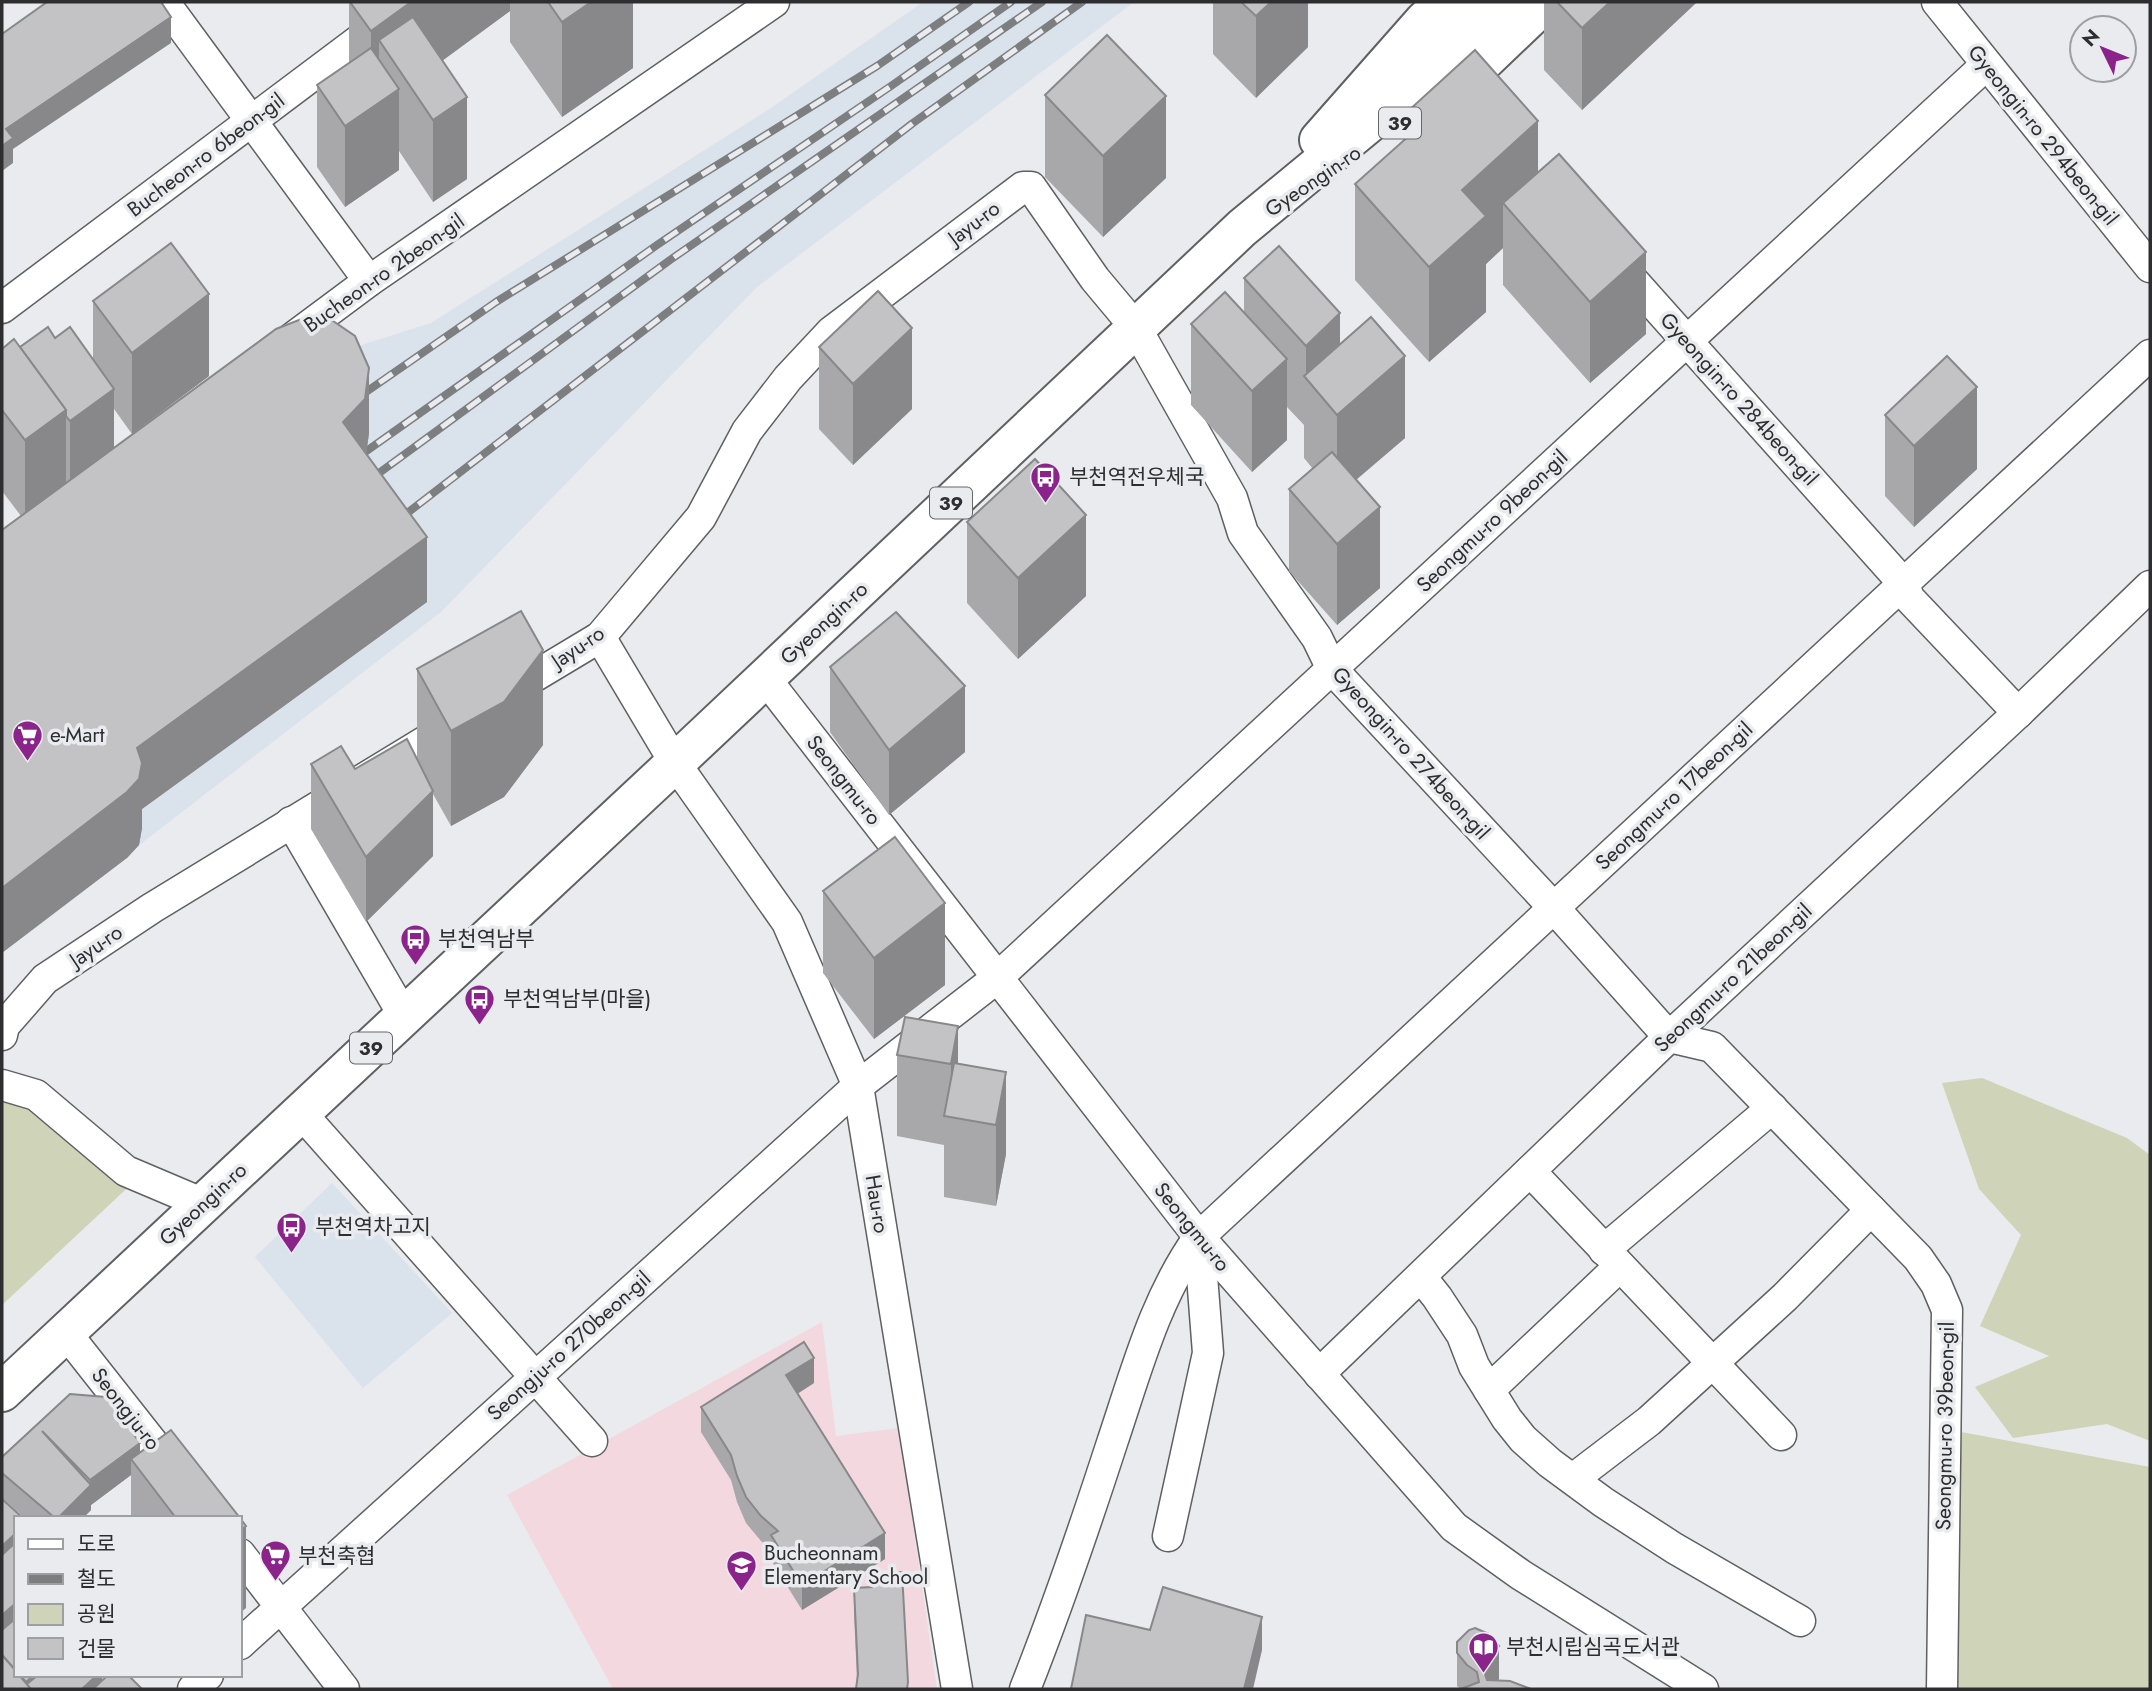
<svg xmlns="http://www.w3.org/2000/svg" width="2152" height="1691" font-family="Jost,'Noto Sans KR',sans-serif">
  <style>
    .built { fill: #dae2eb }
    .education { fill: #f3d9df }
    .green { fill: #cfd3b7 }
    .lines { fill: none; stroke-linecap: round; stroke-linejoin: round }
    .minor-casing { stroke: #5e6063; stroke-width: 33 }
    .major-casing { stroke: #5e6063; stroke-width: 42 }
    .minor { stroke: #fff; stroke-width: 30 }
    .major { stroke: #fff; stroke-width: 38 }
    .rail-casing { stroke: #7d7e80; stroke-width: 8 }
    .rail { stroke: #e9ebee; stroke-width: 5; stroke-dasharray: 16; stroke-linecap: butt }
    .wall { fill: #a8a7a9 }
    .shaded-wall { fill: #88888a }
    .building { fill: #c3c2c5; stroke: #88888a; stroke-width: 2 }
    .labels { text-anchor: middle; stroke-width: 7; stroke-linejoin: round; paint-order: stroke }
    .shield { fill: #e9ebee; stroke: #666769; stroke-width: 2 }
    .shield-label { font-size: 19px; font-weight: bold; fill: #2e2e30 }
    .street-label { font-size: 21px; fill: #2e2e30; stroke: #e9ebee }
    .poi-label { font-size: 21px; fill: #2e2e30; stroke: #e9ebee; text-anchor: start }
  </style>
  <rect width="100%" height="100%" fill="#e9ebee"/>
  <!-- built -->
  <g class="built">
    <polygon points="923,2 1134,2 757,287 441,612 2,951 311,361 431,323 771,108"/>
    <polygon points="332,1183 452,1313 363,1388 255,1257"/>
  </g>
  <!-- education -->
  <polygon class="education" points="822,1322 836,1436 899,1428 937,1689 613,1689 507,1495"/>
  <!-- green -->
  <g class="green">
    <polygon points="1982,1078 2127,1138 2150,1155 2150,1441 2107,1424 2013,1438 1975,1387 2049,1356 1980,1326 2021,1235 1979,1189 1942,1083"/>
    <polygon points="2,1086 139,1177 2,1305"/>
    <polygon points="1961,1432 2150,1467 2150,1689 1954,1689"/>
  </g>
  <g class="lines">
    <defs>
      <g id="minor">
        <polyline points="164,2 369,281"/>
        <polyline points="1937,2 2150,267"/>
        <polyline points="1401,72 1474,2"/>
        <polyline points="1619,265 1904,584 1909,598 2018,713"/>
        <polyline points="2,308 410,2"/>
        <polyline points="287,342 369,281 774,2"/>
        <polyline points="600,637 675,763 787,922 858,1086 957,1689"/>
        <polyline points="765,678 1199,1237 1454,1527 1521,1575 1703,1689"/>
        <polyline points="510,691 600,637 701,517 747,431 788,378 831,332 1023,187 1031,187 1095,279 1136,328 1232,498 1243,533 1317,638 1332,669 1554,908 1669,1037 1712,1047 1918,1258 1936,1284 1947,1310 1942,1689"/>
        <polyline points="291,822 404,1016"/>
        <polyline points="2,1035 4,1026 45,979 152,908 452,725"/>
        <polyline points="2,1085 36,1095 126,1171 204,1204"/>
        <polyline points="301,1113 592,1441"/>
        <polyline points="1530,1171 1781,1435"/>
        <polyline points="1604,1250 1772,1108"/>
        <polyline points="1421,1277 1437,1297 1462,1335 1474,1366 1507,1419 1523,1439 1550,1463 1603,1502 1674,1548 1800,1621"/>
        <polyline points="66,1333 212,1518"/>
        <polyline points="1319,1374 1669,1037 2018,713 2150,586"/>
        <polyline points="1489,1390 1620,1266"/>
        <polyline points="1573,1479 1649,1421 1785,1297 1871,1210"/>
        <polyline points="1168,1536 1208,1353 1199,1237"/>
        <polyline points="240,1554 344,1689"/>
        <polyline points="240,1644 858,1086 997,978 1986,65"/>
        <polyline points="193,1689 208,1675"/>
        <path d="M1025 1689C1057 1608 1085 1526 1112 1443 1136 1372 1155 1298 1199 1237L2150 355"/>
      </g>
      <g id="major">
        <polyline points="1445,94 1459,85 1546,2"/>
        <polyline points="1319,140 1424,21 1444,2"/>
        <polyline points="2,1392 675,763 1242,228 1442,63 1506,2"/>
      </g>
    </defs>
    <!-- minor casing -->
    <use href="#minor" class="minor-casing"/>
    <!-- major casing -->
    <use href="#major" class="major-casing"/>
    <!-- minor -->
    <use href="#minor" class="minor"/>
    <!-- major -->
    <use href="#major" class="major"/>
    <defs>
      <g id="rail">
        <polyline points="353,401 496,302 877,66 969,2"/>
        <polyline points="351,462 657,245 891,86 1011,2"/>
        <polyline points="364,484 670,260 1042,2"/>
        <polyline points="393,524 913,123 1082,2"/>
      </g>
    </defs>
    <!-- rail casing -->
    <use href="#rail" class="rail-casing"/>
    <!-- rail -->
    <use href="#rail" class="rail"/>
  </g>
  <!-- wall -->
  <g class="wall">
    <polygon points="349,2 633,2 633,68 562,117 510,42 510,11 442,61 467,179 433,202 399,151 399,170 345,207 317,167 317,85 349,63"/>
    <polygon points="1213,2 1308,2 1308,47 1256,98 1213,54"/>
    <polygon points="1544,2 1697,2 1582,110 1544,70"/>
    <polygon points="1045,95 1166,178 1103,237 1045,177"/>
    <polygon points="1407,112 1538,172 1646,334 1590,383 1503,285 1503,248 1486,264 1486,312 1429,362 1355,280 1355,184 1407,138"/>
    <polygon points="1244,278 1340,344 1405,438 1356,480 1380,588 1337,625 1289,571 1289,489 1313,469 1304,458 1304,425 1287,407 1287,440 1252,472 1191,405 1191,324 1244,312"/>
    <polygon points="93,301 209,376 132,434 114,409 114,448 369,433 366,454 427,602 142,809 142,828 139,845 127,858 21,516 2,491 2,349 20,347 55,338 93,361"/>
    <polygon points="819,347 912,409 853,465 819,429"/>
    <polygon points="1885,415 1977,469 1914,527 1885,496"/>
    <polygon points="967,522 1086,596 1018,659 967,603"/>
    <polygon points="830,667 965,752 889,815 830,732"/>
    <polygon points="417,669 543,745 504,797 451,826 433,794 433,856 366,922 311,829 311,764 355,769 417,758"/>
    <polygon points="823,891 945,985 874,1039 823,973"/>
    <polygon points="897,1055 1006,1072 1006,1154 996,1206 944,1197 944,1145 897,1136"/>
    <polygon points="814,1383 797,1394 885,1559 802,1610 771,1560 771,1550 761,1541 746,1523 737,1502 731,1480 701,1432 701,1407"/>
    <polygon points="70,1394 140,1452 240,1518 131,1518 131,1475 91,1505 91,1510 83,1518 25,1518 2,1498 2,1457"/>
    <polygon points="871,1573 908,1689 857,1680 854,1613 854,1588 871,1587"/>
    <polygon points="1457,1642 1499,1679 1497,1680 1460,1689 1457,1686"/>
  </g>
  <!-- shaded-wall -->
  <g class="shaded-wall">
    <polygon points="411,2 510,2 510,11 409,85 379,40 379,102 399,89 399,170 345,207 345,126 371,108 371,31"/>
    <polygon points="591,2 633,2 633,68 562,117 562,22"/>
    <polygon points="1271,2 1308,2 1308,47 1256,98 1256,16"/>
    <polygon points="1610,2 1697,2 1582,110 1582,28"/>
    <polygon points="171,17 171,43 13,149 13,163 2,171 2,146 6,129"/>
    <polygon points="1166,96 1166,178 1103,237 1103,156"/>
    <polygon points="467,97 467,179 433,202 433,120"/>
    <polygon points="1538,121 1538,217 1503,203 1503,248 1486,264 1486,312 1429,362 1429,267 1462,190"/>
    <polygon points="1646,252 1646,334 1590,383 1590,302"/>
    <polygon points="209,294 209,376 132,434 132,353"/>
    <polygon points="1340,313 1340,395 1306,379 1306,346"/>
    <polygon points="912,328 912,409 853,465 853,384"/>
    <polygon points="1405,356 1405,438 1337,496 1337,415"/>
    <polygon points="1287,359 1287,440 1252,472 1252,391"/>
    <polygon points="369,368 369,433 365,464 343,422"/>
    <polygon points="1977,387 1977,469 1914,527 1914,446"/>
    <polygon points="114,389 114,454 70,486 70,421"/>
    <polygon points="66,410 66,491 25,522 25,440"/>
    <polygon points="1380,507 1380,588 1337,625 1337,544"/>
    <polygon points="1086,515 1086,596 1018,659 1018,578"/>
    <polygon points="427,537 427,602 142,809 142,828 139,845 127,858 2,953 2,888 137,748"/>
    <polygon points="543,650 543,745 504,797 451,826 451,731"/>
    <polygon points="965,686 965,752 889,815 889,750"/>
    <polygon points="433,791 433,856 366,922 366,857"/>
    <polygon points="945,903 945,985 874,1039 874,958"/>
    <polygon points="958,1026 958,1107 951,1117 951,1064"/>
    <polygon points="1006,1072 1006,1154 996,1206 996,1125"/>
    <polygon points="814,1358 814,1383 786,1401 786,1375"/>
    <polygon points="140,1443 140,1468 131,1459 131,1475 91,1505 91,1510 83,1518 58,1518 90,1486 90,1480"/>
    <polygon points="246,1526 246,1608 240,1613 240,1531"/>
    <polygon points="16,1533 16,1558 2,1571 2,1546"/>
    <polygon points="885,1533 885,1559 802,1610 802,1585"/>
    <polygon points="16,1603 16,1628 2,1640 2,1615"/>
    <polygon points="1262,1617 1262,1650 1253,1689 1244,1689"/>
    <polygon points="1499,1646 1499,1679 1491,1689 1483,1668"/>
    <polygon points="34,1675 53,1675 31,1689 26,1682"/>
    <polygon points="97,1675 102,1675 102,1688 100,1689 82,1689"/>
  </g>
  <!-- building -->
  <g class="building">
    <polygon points="47,2 161,2 171,17 6,129 13,138 2,146 2,34"/>
    <polygon points="350,2 411,2 371,31"/>
    <polygon points="548,2 591,2 562,22"/>
    <polygon points="1241,2 1271,2 1256,16"/>
    <polygon points="1557,2 1610,2 1582,28"/>
    <polygon points="413,17 467,97 433,120 379,40"/>
    <polygon points="1107,35 1166,96 1103,156 1045,95"/>
    <polygon points="371,48 399,89 345,126 317,85"/>
    <polygon points="1475,50 1538,121 1462,190 1486,216 1429,267 1355,184 1420,126 1407,112"/>
    <polygon points="1559,154 1646,252 1590,302 1503,203"/>
    <polygon points="171,243 209,294 132,353 93,301"/>
    <polygon points="1279,246 1340,313 1306,346 1244,278"/>
    <polygon points="878,291 912,328 853,384 819,347"/>
    <polygon points="1225,292 1287,359 1252,391 1191,324"/>
    <polygon points="1371,317 1405,356 1337,415 1304,376"/>
    <polygon points="304,318 333,321 355,336 369,368 365,399 343,422 427,537 137,748 142,763 139,779 127,792 2,888 2,530 276,329"/>
    <polygon points="48,327 55,338 70,327 114,389 70,421 66,416 66,410 20,347"/>
    <polygon points="14,339 66,410 25,440 2,410 2,349"/>
    <polygon points="1947,356 1977,387 1914,446 1885,415"/>
    <polygon points="1332,452 1380,507 1337,544 1289,489"/>
    <polygon points="1035,459 1086,515 1018,578 967,522"/>
    <polygon points="521,611 543,650 504,702 451,731 417,669"/>
    <polygon points="896,612 965,686 889,750 830,667"/>
    <polygon points="407,739 433,791 366,857 311,764 341,746 355,769"/>
    <polygon points="895,837 945,903 874,958 823,891"/>
    <polygon points="905,1017 958,1026 951,1064 897,1055"/>
    <polygon points="954,1063 1006,1072 996,1125 944,1116"/>
    <polygon points="804,1342 814,1358 786,1375 885,1533 802,1585 771,1535 778,1531 761,1516 746,1497 737,1476 731,1455 701,1407"/>
    <polygon points="70,1394 106,1397 140,1443 90,1480 42,1431 91,1485 58,1518 55,1518 2,1473 2,1457"/>
    <polygon points="171,1430 240,1518 176,1518 131,1459"/>
    <polygon points="2,1499 23,1518 16,1518 16,1533 2,1546"/>
    <polygon points="240,1518 246,1526 240,1531"/>
    <polygon points="16,1542 16,1603 2,1615 2,1555"/>
    <polygon points="902,1572 908,1682 907,1689 856,1689 858,1674 854,1588 872,1587 871,1573"/>
    <polygon points="1163,1587 1262,1617 1244,1689 1071,1689 1086,1615 1150,1630"/>
    <polygon points="16,1618 16,1671 2,1655 2,1630"/>
    <polygon points="1475,1628 1489,1634 1499,1646 1483,1668 1487,1680 1510,1681 1531,1689 1461,1689 1479,1682 1477,1672 1467,1665 1457,1653 1457,1642 1469,1630"/>
    <polygon points="2,1655 16,1671 16,1675 19,1675 31,1689 2,1689"/>
    <polygon points="20,1675 34,1675 26,1682"/>
    <polygon points="38,1675 97,1675 82,1689 31,1689 27,1684"/>
    <polygon points="108,1675 128,1675 142,1689 93,1689"/>
  </g>
  <!-- icons -->
  <defs>
    <symbol id="bus-pin" viewBox="-11 -11 22 30"><path d="M0 17L-7.5 6A9.5 9.5 0 1 1 7.5 6Z" fill="#8a248b" stroke="#e9ebee"/><path d="M-5-6H5V4H4V6H2V4H-2V6H-4V4H-5ZM-3.5-4V0h7V-4ZM-3.5 1.2v1.5H-2V1.2ZM2 1.2v1.5H3.5V1.2Z" fill="#fff"/></symbol>
    <symbol id="supermarket-pin" viewBox="-11 -11 22 30"><path d="M0 17L-7.5 6A9.5 9.5 0 1 1 7.5 6Z" fill="#8a248b" stroke="#e9ebee"/><path d="M-6-5.5h2.5l.6 2H6L4.5 2H-2.5L-4.4-4H-6ZM-1.5 3.2a1.3 1.3 0 1 0 .1 0ZM3 3.2a1.3 1.3 0 1 0 .1 0Z" fill="#fff"/></symbol>
    <symbol id="school-pin" viewBox="-11 -11 22 30"><path d="M0 17L-7.5 6A9.5 9.5 0 1 1 7.5 6Z" fill="#8a248b" stroke="#e9ebee"/><path d="M0-5L7-2L0 1L-7-2ZM-4 1L0 2.5L4 1V4Q0 6-4 4Z" fill="#fff"/></symbol>
    <symbol id="library-pin" viewBox="-11 -11 22 30"><path d="M0 17L-7.5 6A9.5 9.5 0 1 1 7.5 6Z" fill="#8a248b" stroke="#e9ebee"/><path d="M-6-4Q-3-5.5-.7-3.5V5Q-3 3-6 4ZM6-4Q3-5.5 .7-3.5V5Q3 3 6 4Z" fill="#fff"/></symbol>
  </defs>
  <g fill-rule="evenodd">
    <use href="#bus-pin" x="1028" y="460" width="35" height="47"/>
    <use href="#supermarket-pin" x="10" y="718" width="35" height="47"/>
    <use href="#bus-pin" x="398" y="922" width="35" height="47"/>
    <use href="#bus-pin" x="462" y="982" width="35" height="47"/>
    <use href="#bus-pin" x="274" y="1210" width="35" height="47"/>
    <use href="#supermarket-pin" x="258" y="1538" width="35" height="47"/>
    <use href="#school-pin" x="724" y="1548" width="35" height="47"/>
    <use href="#library-pin" x="1466" y="1630" width="35" height="47"/>
  </g>
  <g class="labels">
    <!-- shield labels -->
    <g class="shield">
      <rect x="1379" y="107.5" width="42" height="31" rx="5"/>
      <rect x="930" y="487.5" width="42" height="31" rx="5"/>
      <rect x="350" y="1032.5" width="42" height="31" rx="5"/>
    </g>
    <g class="shield-label">
      <text x="1400" y="130">39</text>
      <text x="951" y="510">39</text>
      <text x="371" y="1055">39</text>
    </g>
    <!-- street labels -->
    <g class="street-label">
      <text transform="translate(2043 135) rotate(51)" y="7">Gyeongin-ro 294beon-gil</text>
      <text transform="translate(206 155) rotate(-37)" y="7">Bucheon-ro 6beon-gil</text>
      <text transform="translate(1313 181) rotate(-34)" y="7">Gyeongin-ro</text>
      <text transform="translate(974 223) rotate(-37)" y="7">Jayu-ro</text>
      <text transform="translate(384 273) rotate(-35)" y="7">Bucheon-ro 2beon-gil</text>
      <text transform="translate(1739 399) rotate(48)" y="7">Gyeongin-ro 284beon-gil</text>
      <text transform="translate(1492 521) rotate(-43)" y="7">Seongmu-ro 9beon-gil</text>
      <text transform="translate(824 623) rotate(-43)" y="7">Gyeongin-ro</text>
      <text transform="translate(578 647) rotate(-34)" y="7">Jayu-ro</text>
      <text transform="translate(1411 753) rotate(48)" y="7">Gyeongin-ro 274beon-gil</text>
      <text transform="translate(844 780) rotate(52)" y="7">Seongmu-ro</text>
      <text transform="translate(1674 796) rotate(-43)" y="7">Seongmu-ro 17beon-gil</text>
      <text transform="translate(96 946) rotate(-34)" y="7">Jayu-ro</text>
      <text transform="translate(1733 978) rotate(-43)" y="7">Seongmu-ro 21beon-gil</text>
      <text transform="translate(203 1204) rotate(-43)" y="7">Gyeongin-ro</text>
      <text transform="translate(877 1204) rotate(81)" y="7">Hau-ro</text>
      <text transform="translate(1192 1227) rotate(51)" y="7">Seongmu-ro</text>
      <text transform="translate(569 1346) rotate(-42)" y="7">Seongju-ro 270beon-gil</text>
      <text transform="translate(126 1409) rotate(52)" y="7">Seongju-ro</text>
      <text transform="translate(1945 1426) rotate(-89)" y="7">Seongmu-ro 39beon-gil</text>
    </g>
    <!-- poi labels -->
    <g class="poi-label">
      <text x="1069" y="484">부천역전우체국</text>
      <text x="50" y="742">e-Mart</text>
      <text x="438" y="946">부천역남부</text>
      <text x="503" y="1006">부천역남부(마을)</text>
      <text x="315" y="1234">부천역차고지</text>
      <text x="764" y="1560">Bucheonnam<tspan x="764" dy="24">Elementary School</tspan></text>
      <text x="298" y="1563">부천축협</text>
      <text x="1506" y="1654">부천시립심곡도서관</text>
    </g>
  </g>
  <!-- border -->
  <rect width="2152" height="1691" fill="none" stroke="#2e2e30" stroke-width="7"/>
  <!-- legend -->
  <rect x="14" y="1516" width="228" height="161" fill="#e9ebee" stroke="#9e9fa2" stroke-width="2"/>
  <rect x="28" y="1539" width="35" height="10" fill="#ffffff" stroke="#9e9fa2" stroke-width="2"/>
  <text x="77" y="1551" font-size="21" fill="#2e2e30">도로</text>
  <rect x="28" y="1574" width="35" height="10" fill="#7d7e80" stroke="#9e9fa2" stroke-width="2"/>
  <text x="77" y="1586" font-size="21" fill="#2e2e30">철도</text>
  <rect x="28" y="1604" width="35" height="21" fill="#cfd3b7" stroke="#9e9fa2" stroke-width="2"/>
  <text x="77" y="1621" font-size="21" fill="#2e2e30">공원</text>
  <rect x="28" y="1638" width="35" height="21" fill="#c3c2c5" stroke="#9e9fa2" stroke-width="2"/>
  <text x="77" y="1656" font-size="21" fill="#2e2e30">건물</text>
  <!-- north arrow -->
  <g transform="translate(2103 49) rotate(313)"><circle r="33" fill="#e9ebee" stroke="#9e9fa2" stroke-width="2"/>
  <path d="M0-5L12 26L0 18L-12 26Z" fill="#8a248b"/>
  <text y="-10" font-size="19" font-weight="bold" text-anchor="middle" fill="#2e2e30">N</text>
  </g>
</svg>
